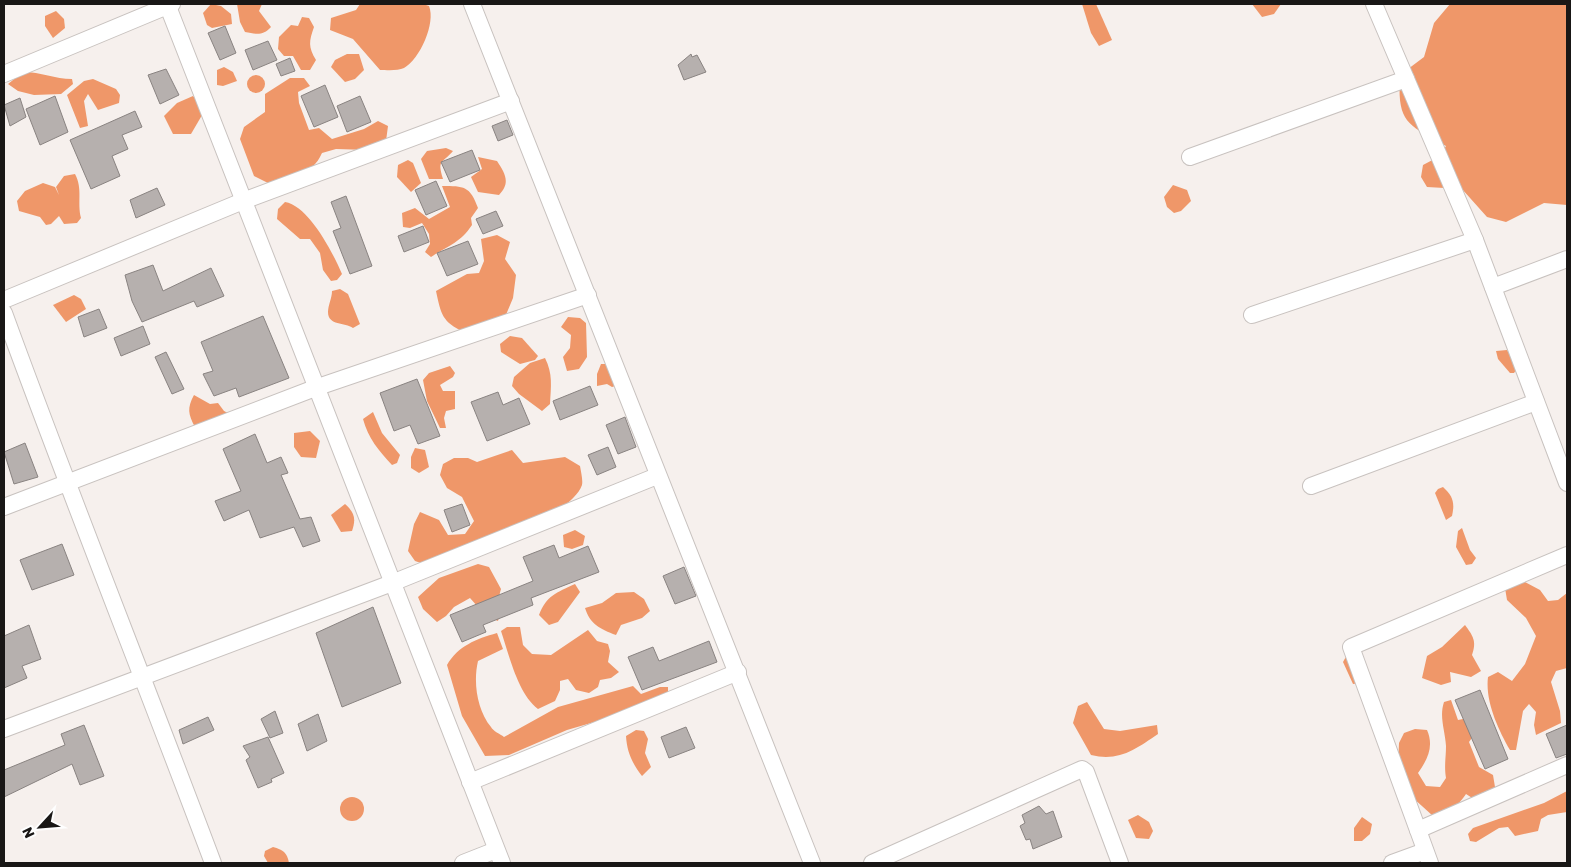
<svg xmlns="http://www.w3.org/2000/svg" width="1571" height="867" font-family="Rubik,sans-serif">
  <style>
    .forest { fill: #ef9769 }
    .building { fill: #b6b0ae; stroke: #898381 }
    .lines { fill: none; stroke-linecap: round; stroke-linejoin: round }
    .street-casing { stroke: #c8c2bf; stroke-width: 18 }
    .street { stroke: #fff; stroke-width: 16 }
  </style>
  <rect width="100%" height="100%" fill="#f6f0ed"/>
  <!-- forest -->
  <g class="forest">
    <polygon points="211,4 221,6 231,14 232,24 212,28 207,25 203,13"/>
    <path d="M237 4H262L259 11 271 27C263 36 256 34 245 32L240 22Z"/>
    <path d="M360 4H423L429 6C436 23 420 59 404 68 398 71 387 70 380 70L353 39 330 30 331 18 356 10Z"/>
    <polygon points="1082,4 1096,4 1112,40 1099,46 1091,33"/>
    <polygon points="1252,4 1281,4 1274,14 1262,17"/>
    <path d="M1450 4H1567V205L1544 203 1506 222 1487 217 1462 189 1427 187 1421 177 1423 165 1440 156 1446 146C1407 124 1397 123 1400 75L1424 57 1434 23Z"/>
    <polygon points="56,11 64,19 65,28 53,38 45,26 45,16"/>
    <path d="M302 17 309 18 314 27C309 41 308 47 316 60L310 70H301L293 56H284L278 49 279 37 291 25 298 26Z"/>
    <polygon points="347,54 359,54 364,70 355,79 345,82 331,67 335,60"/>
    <polygon points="224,67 233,72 237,81 223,86 217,85 217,70"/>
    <path d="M23 72C41 72 55 79 72 79L73 84 61 94 34 95 18 91 8 84Z"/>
    <circle cx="256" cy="84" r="9"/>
    <path d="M290 78H304L310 86 298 92 299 103 309 130 319 128 332 139 364 129 378 121 388 126 386 141 368 150 336 149 322 153C312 176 291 177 268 183L254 176 240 139 244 127 265 112V94Z"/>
    <polygon points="93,79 116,89 120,95 119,103 98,110 88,94 84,101 88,126 80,128 67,95 84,81"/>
    <polygon points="193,96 205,110 191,134 173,134 164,116 177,103"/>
    <path d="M446 148 453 151C442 164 437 159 443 179H429L421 159 427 151Z"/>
    <path d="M478 157 497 161C505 173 511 183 499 195L478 192 471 177 482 169Z"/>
    <polygon points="408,160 413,163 421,183 411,192 397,177 398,165"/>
    <path d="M75 174C83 189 77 202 81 218L77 223 64 224 59 216 51 224 46 225 40 217 19 211 17 201 25 191 43 183 55 187 59 195 56 187 64 176Z"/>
    <polygon points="1173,185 1187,190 1191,201 1181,211 1174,213 1167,207 1164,197"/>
    <path d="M442 186C464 186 470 186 478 208L471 218 472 225C460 243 449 245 431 257L425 252 430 244 429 234 422 223 410 228 403 227 402 213 415 208 429 219 450 207Z"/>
    <path d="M285 202C309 206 333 253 342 274L337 280 331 281 323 270 320 253 310 239H300L277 219 278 209Z"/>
    <path d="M497 235 510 242 505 259 516 275 513 298 505 317 464 332C442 322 441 314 436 291L467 274 479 273 484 261 481 239Z"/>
    <path d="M340 289 348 294 360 324 353 328C345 322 328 326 328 312 328 305 332 298 332 291Z"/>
    <polygon points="74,295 81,299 86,309 66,322 53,305"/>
    <polygon points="568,317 580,318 586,323 587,357 579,369 567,371 563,357 570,348 571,335 561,327"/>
    <polygon points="510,336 522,338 538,356 535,360 520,364 501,352 500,344"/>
    <polygon points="1507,350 1518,367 1514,373 1510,373 1498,359 1496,351"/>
    <path d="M545 358C553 374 551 386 550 404L542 411 519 394 512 386 514 377 530 363Z"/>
    <polygon points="601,364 609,364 619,385 612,387 607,384 597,386 597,374"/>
    <polygon points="450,366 455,373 453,377 440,385 443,391 455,391 455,409 446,411 444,418 446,428 440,428 427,401 423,380 429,373"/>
    <path d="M194 395 210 404 218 403 224 411 230 414 195 427C188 414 187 408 194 395Z"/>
    <path d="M373 412 382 433 400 455 397 463 392 465C379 451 368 438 363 419Z"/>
    <polygon points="310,431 320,441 316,458 301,457 294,447 294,433"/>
    <polygon points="415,448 425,450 429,467 419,473 411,468 411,457"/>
    <path d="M512 450 523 463 565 457 580 466C581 472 583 480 582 485 570 520 459 551 424 564L415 561 408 551 414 524 420 512 439 520 448 535 465 534 474 521 462 497 447 488 440 475 443 464 454 458H468L477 462Z"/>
    <path d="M1443 487C1453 496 1455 503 1452 516L1446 520 1435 493 1438 489Z"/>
    <path d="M345 504C355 513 356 519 352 531L341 532 331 515Z"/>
    <polygon points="1462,528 1470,550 1476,558 1472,564 1466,565 1456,547 1458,531"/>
    <polygon points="575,530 585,536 583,545 572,549 564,547 563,535"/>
    <path d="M478 564 489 567 501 589C497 600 502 609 498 621L486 616 470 598 454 607 446 616 437 622 423 609 418 597 439 578Z"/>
    <path d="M1521 580 1540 590 1548 601 1558 600 1567 593V668L1556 671 1551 682 1560 711 1561 723 1536 735 1534 725 1536 712 1529 704 1523 711 1516 750H1510C1498 729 1485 701 1488 677L1498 672 1512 681 1525 664 1536 636 1526 618 1507 600 1505 588Z"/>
    <path d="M575 584 580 592 558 622 549 625 539 615C547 595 556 593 575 584Z"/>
    <path d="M634 592 644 599 650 611 642 618 621 625 616 635C600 629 590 624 585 608L602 603 616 593Z"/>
    <path d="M1465 625C1473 636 1477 641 1472 655L1481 671 1471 677 1450 672 1451 682 1441 685 1422 678 1427 656 1442 647Z"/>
    <path d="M507 627H520L523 645 532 654 551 655 588 630 597 641 608 644 610 651 608 662 619 672 611 678 600 680 598 687 589 693 576 690 568 679 560 681V690L555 701 538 709C518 694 509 655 501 631Z"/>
    <path d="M497 633 503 649 478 661C473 682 477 710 491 727 493 731 500 734 504 737L558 707 633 686 641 694 660 687H668V694L615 716 567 730 509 755 485 756 462 716 447 665C458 646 476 639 497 633Z"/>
    <polygon points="1347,655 1361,683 1353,684 1343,662"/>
    <path d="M1451 700 1458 720 1468 718 1474 735 1469 742 1479 767 1493 775 1497 799 1477 801 1466 794C1459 805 1446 816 1433 816L1412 797 1398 764 1399 743 1404 733 1415 729 1427 730C1434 746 1428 759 1418 773L1426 786 1440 787 1446 778C1444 766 1446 757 1446 746 1445 730 1439 717 1444 702Z"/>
    <path d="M1087 702 1104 729 1120 731 1157 725 1158 734C1136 749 1119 762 1091 755L1073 723 1078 706Z"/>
    <path d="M636 730 644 731 648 739 645 753 651 767 642 776C632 763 627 752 626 736Z"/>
    <polygon points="1567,791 1567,812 1548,815 1541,819 1538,831 1515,836 1508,827 1499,828 1476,842 1470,841 1468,834 1473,828 1544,803"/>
    <circle cx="352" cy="809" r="12"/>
    <polygon points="1138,815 1149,822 1153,831 1149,839 1136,838 1128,820"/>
    <polygon points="1362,817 1372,824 1370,834 1362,841 1354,841 1354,828"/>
    <path d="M273 847C283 850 287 852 289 863H268L264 856 265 851Z"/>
  </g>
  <!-- building -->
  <g class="building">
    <polygon points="225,26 236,53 220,60 208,33"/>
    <polygon points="268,41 277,60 253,70 245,50"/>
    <polygon points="691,54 692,57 697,55 706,72 684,80 678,65"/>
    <polygon points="290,58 295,71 281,76 276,64"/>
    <polygon points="166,69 179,95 160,104 148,75"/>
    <polygon points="325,85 338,117 314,127 301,96"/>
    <polygon points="55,96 68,132 40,145 26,109"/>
    <polygon points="360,96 371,122 347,132 337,106"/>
    <polygon points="20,98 26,117 10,126 4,105"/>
    <polygon points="135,111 142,127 122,135 128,149 112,156 120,176 91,189 70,140"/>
    <polygon points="507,120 513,135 498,141 492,126"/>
    <polygon points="472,150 480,170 450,182 441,162"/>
    <polygon points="436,181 447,206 426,215 415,190"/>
    <polygon points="157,188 165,205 136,218 130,200"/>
    <polygon points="346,196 372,266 350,274 333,231 341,228 331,202"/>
    <polygon points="496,211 503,226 483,234 476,219"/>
    <polygon points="423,226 429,242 404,252 398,236"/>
    <polygon points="468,241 478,264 447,276 437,253"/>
    <polygon points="153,265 163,291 211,268 224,296 197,307 194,301 142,322 132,301 125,275"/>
    <polygon points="99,309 107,328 84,337 78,317"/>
    <polygon points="263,316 289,378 239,397 236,388 214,396 203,374 213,371 201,342"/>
    <polygon points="143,326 150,344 121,356 114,338"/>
    <polygon points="166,352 184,389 172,394 155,357"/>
    <polygon points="417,379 440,436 418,444 410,425 394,431 380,393"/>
    <polygon points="590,386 598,405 560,420 553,401"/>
    <polygon points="498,392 503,405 519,398 530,424 487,441 471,402"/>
    <polygon points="625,417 636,447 618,454 606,425"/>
    <polygon points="255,434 267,463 281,457 288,473 281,475 300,519 311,517 320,541 303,547 294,527 260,538 249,510 224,521 215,501 241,491 223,449"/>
    <polygon points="25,443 38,477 14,484 4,452"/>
    <polygon points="608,447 616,467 597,475 588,455"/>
    <polygon points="462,504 470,525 452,532 444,510"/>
    <polygon points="62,544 74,575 32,590 20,560"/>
    <polygon points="554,545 559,558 588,546 599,572 531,598 533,605 483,625 486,632 462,642 450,615 533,581 523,557"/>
    <polygon points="684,567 696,596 675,604 663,576"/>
    <polygon points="373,607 401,683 342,707 316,633"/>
    <polygon points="29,625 41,659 22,666 27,678 4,688 4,636"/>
    <polygon points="709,641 717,662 642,690 628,657 653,647 659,661"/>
    <polygon points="1480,690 1508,759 1485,769 1455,700"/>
    <polygon points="275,711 283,733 270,738 261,719"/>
    <polygon points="318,714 327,741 307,751 298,724"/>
    <polygon points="208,717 214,730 183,744 179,730"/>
    <polygon points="84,725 104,776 80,785 72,764 4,797 4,770 65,745 61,734"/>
    <polygon points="1567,725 1567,754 1556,758 1546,734"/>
    <polygon points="686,727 695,748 669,758 661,737"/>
    <polygon points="268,737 284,773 271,779 272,782 258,788 246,760 250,757 243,746"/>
    <polygon points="1039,806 1046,814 1053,811 1062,837 1033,849 1030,839 1026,840 1020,826 1025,823 1022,815"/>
  </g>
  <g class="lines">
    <defs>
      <g id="street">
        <polyline points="167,4 502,863"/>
        <polyline points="472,4 812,863"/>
        <polyline points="1374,4 1475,240 1567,483"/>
        <polyline points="4,74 172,4"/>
        <polyline points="1190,157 1406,79"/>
        <polyline points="1493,287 1567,259"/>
        <polyline points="4,300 243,201 511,101"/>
        <path d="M4 313C71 497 144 679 213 863"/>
        <polyline points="1252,315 1475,240"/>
        <polyline points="1311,486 1536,402"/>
        <polyline points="4,507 315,388 588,295"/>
        <polyline points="4,729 392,583 657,476"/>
        <polyline points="470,782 738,672"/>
        <polyline points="1418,830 1567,765"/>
        <polyline points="463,863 496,850"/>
        <polyline points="872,863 1082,769 1086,772 1120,863"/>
        <polyline points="1392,863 1425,851"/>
        <polyline points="1430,863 1351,647 1567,555"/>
      </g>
    </defs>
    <!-- street casing -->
    <use href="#street" class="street-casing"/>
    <!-- street -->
    <use href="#street" class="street"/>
  </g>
  <!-- border -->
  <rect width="1571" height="867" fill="none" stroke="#191716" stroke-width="10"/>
  <!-- north arrow -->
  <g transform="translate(40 827) rotate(244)" stroke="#fefefe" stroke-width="4" paint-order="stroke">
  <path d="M0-4L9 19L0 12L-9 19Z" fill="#191716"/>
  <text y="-8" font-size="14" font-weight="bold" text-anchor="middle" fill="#191716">N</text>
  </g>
</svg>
